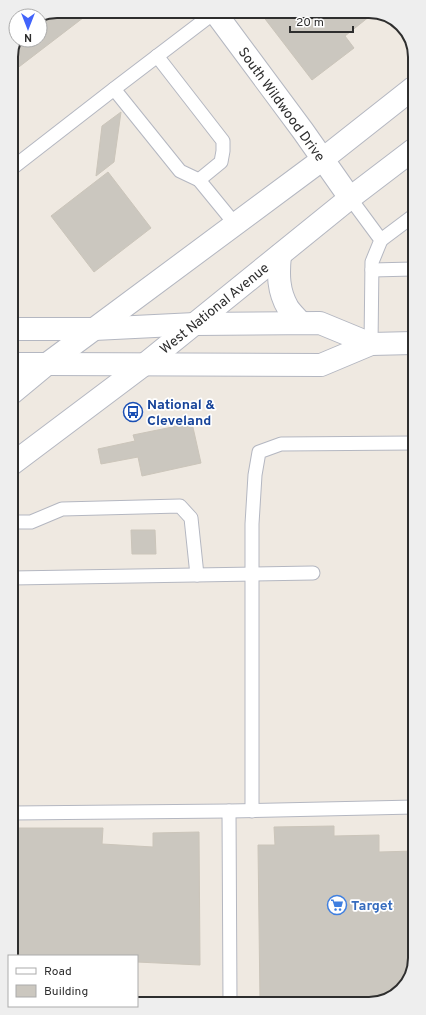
<svg xmlns="http://www.w3.org/2000/svg" width="426" height="1015" font-family="Overpass,sans-serif">
  <style>
    .building { fill: #cbc7bf; stroke: #cbc5ba }
    .lines { fill: none; stroke-linecap: round; stroke-linejoin: round }
    .service-casing { stroke: #b4b7c1; stroke-width: 15 }
    .minor-casing { stroke: #b4b7c1; stroke-width: 24 }
    .tertiary-casing { stroke: #b4b7c1; stroke-width: 24 }
    .secondary-casing { stroke: #b4b7c1; stroke-width: 24 }
    .service { stroke: #fff; stroke-width: 13 }
    .minor { stroke: #fff; stroke-width: 22 }
    .tertiary { stroke: #fff; stroke-width: 22 }
    .secondary { stroke: #fff; stroke-width: 22 }
    .labels { text-anchor: middle; stroke-width: 3.5; stroke-linejoin: round; paint-order: stroke }
    .street-label { font-size: 14px; fill: #2e2e2e; stroke: #fff }
    .transit-label { font-size: 14px; font-weight: bold; fill: #164399; stroke: #fff; text-anchor: start }
    .shop-label { font-size: 14px; font-weight: bold; fill: #366cbe; stroke: #fff; text-anchor: start }
    .rim { fill: none; stroke: #2e2e2e; stroke-width: 2 }
  </style>
  <rect width="100%" height="100%" fill="#efe9e1"/>
  <!-- building -->
  <g class="building">
    <polygon points="57,11 92,11 11,73 11,54 18,40 40,40 40,18"/>
    <polygon points="259,11 372,11 375,12 345,36 354,48 312,80"/>
    <polygon points="121,112 114,162 96,176 102,126"/>
    <polygon points="108,172 151,228 94,272 51,216"/>
    <polygon points="192,423 201,463 142,476 138,457 101,464 98,449 135,441 133,435"/>
    <polygon points="131,530 155,530 156,554 132,554"/>
    <polygon points="334,826 334,836 379,835 379,852 415,851 415,958 406,986 384,1002 260,1002 258,845 275,845 274,827"/>
    <polygon points="13,828 103,828 102,844 153,847 153,833 199,832 200,965 137,962 137,956 13,956"/>
  </g>
  <g class="lines">
    <defs>
      <g id="service">
        <polyline points="157,56 223,141 223,151 221,162 199,180"/>
        <polyline points="114,89 180,171 199,180 235,224"/>
        <polyline points="11,169 114,89 215,12"/>
        <polyline points="350,198 381,240 372,262 371,344"/>
        <polyline points="381,240 413,216"/>
        <polyline points="372,270 413,269"/>
        <polyline points="12,522 31,522 62,509 180,506 191,518 197,575"/>
        <polyline points="12,578 313,573"/>
        <polyline points="229,811 230,1003"/>
        <polyline points="252,811 252,524 255,475 259,452 281,444 414,443"/>
        <polyline points="13,813 229,811 415,807"/>
      </g>
      <polyline id="minor" points="214,11 303,131 350,198"/>
      <g id="tertiary">
        <polyline points="12,329 94,329"/>
        <polyline points="12,364 47,364"/>
      </g>
      <g id="secondary">
        <path d="M280 255C278 274 278 291 288 308 292 314 297 318 301 323"/>
        <polyline points="94,329 195,324 320,323 371,344"/>
        <polyline points="47,364 321,365 371,344 413,343"/>
        <polyline points="12,393 47,364 323,159 413,88"/>
        <polyline points="12,464 145,364 350,198 413,150"/>
      </g>
    </defs>
    <!-- service casing -->
    <use href="#service" class="service-casing"/>
    <!-- minor casing -->
    <use href="#minor" class="minor-casing"/>
    <!-- tertiary casing -->
    <use href="#tertiary" class="tertiary-casing"/>
    <!-- secondary casing -->
    <use href="#secondary" class="secondary-casing"/>
    <!-- service -->
    <use href="#service" class="service"/>
    <!-- minor -->
    <use href="#minor" class="minor"/>
    <!-- tertiary -->
    <use href="#tertiary" class="tertiary"/>
    <!-- secondary -->
    <use href="#secondary" class="secondary"/>
  </g>
  <!-- icons -->
  <defs>
    <symbol id="bus-ring" viewBox="-11 -11 22 22"><circle r="9.5" fill="#fff" stroke="#1a4fb4" stroke-width="1.5"/><path d="M-5-6H5V4H4V6H2V4H-2V6H-4V4H-5ZM-3.5-4V0h7V-4ZM-3.5 1.2v1.5H-2V1.2ZM2 1.2v1.5H3.5V1.2Z" fill="#1a4fb4"/></symbol>
    <symbol id="supermarket-ring" viewBox="-11 -11 22 22"><circle r="9.5" fill="#fff" stroke="#3f7fe0" stroke-width="1.5"/><path d="M-6-5.5h2.5l.6 2H6L4.5 2H-2.5L-4.4-4H-6ZM-1.5 3.2a1.3 1.3 0 1 0 .1 0ZM3 3.2a1.3 1.3 0 1 0 .1 0Z" fill="#3f7fe0"/></symbol>
  </defs>
  <g fill-rule="evenodd">
    <use href="#bus-ring" x="122" y="401" width="22" height="22"/>
    <use href="#supermarket-ring" x="326" y="894" width="22" height="22"/>
  </g>
  <g class="labels">
    <!-- street labels -->
    <g class="street-label">
      <text transform="translate(282 104) rotate(54)" y="5">South Wildwood Drive</text>
      <text transform="translate(214 308) rotate(-39)" y="5">West National Avenue</text>
    </g>
    <!-- transit labels -->
    <g class="transit-label">
      <text x="147" y="409">National &amp;<tspan x="147" dy="16">Cleveland</tspan></text>
    </g>
    <!-- shop labels -->
    <g class="shop-label">
      <text x="351" y="910">Target</text>
    </g>
  </g>
  <!-- crop -->
  <path d="M0 0H426V1015H0ZM57 18H369A39 39 0 0 1 408 57V958A39 39 0 0 1 369 997H57A39 39 0 0 1 18 958V57A39 39 0 0 1 57 18Z" fill="#eee" fill-rule="evenodd"/>
  <path class="rim" d="M57 18H369A39 39 0 0 1 408 57V958A39 39 0 0 1 369 997H57A39 39 0 0 1 18 958V57A39 39 0 0 1 57 18Z"/>
  <!-- legend -->
  <rect x="8" y="955" width="130" height="52" fill="#ffffff" stroke="#ababab"/>
  <rect x="16" y="968" width="20" height="6" fill="#ffffff" stroke="#ababab"/>
  <text x="44" y="975" font-size="12" fill="#2e2e2e">Road</text>
  <rect x="16" y="985" width="20" height="12" fill="#cbc7bf" stroke="#ababab"/>
  <text x="44" y="995" font-size="12" fill="#2e2e2e">Building</text>
  <!-- north arrow -->
  <g transform="translate(28 28) rotate(180)"><circle r="19" fill="#ffffff" stroke="#ababab"/>
  <path d="M0-3L7 15L0 10L-7 15Z" fill="#4264fb"/>
  <text y="-6" font-size="11" font-weight="bold" text-anchor="middle" fill="#2e2e2e">N</text>
  </g>
  <!-- scale -->
  <path d="M290 26v6h63v-6" fill="none" stroke="#2e2e2e" stroke-width="2"/>
  <text x="296" y="26" font-size="12" fill="#2e2e2e" stroke="#ffffff" stroke-width="3" paint-order="stroke">20 m</text>
</svg>
